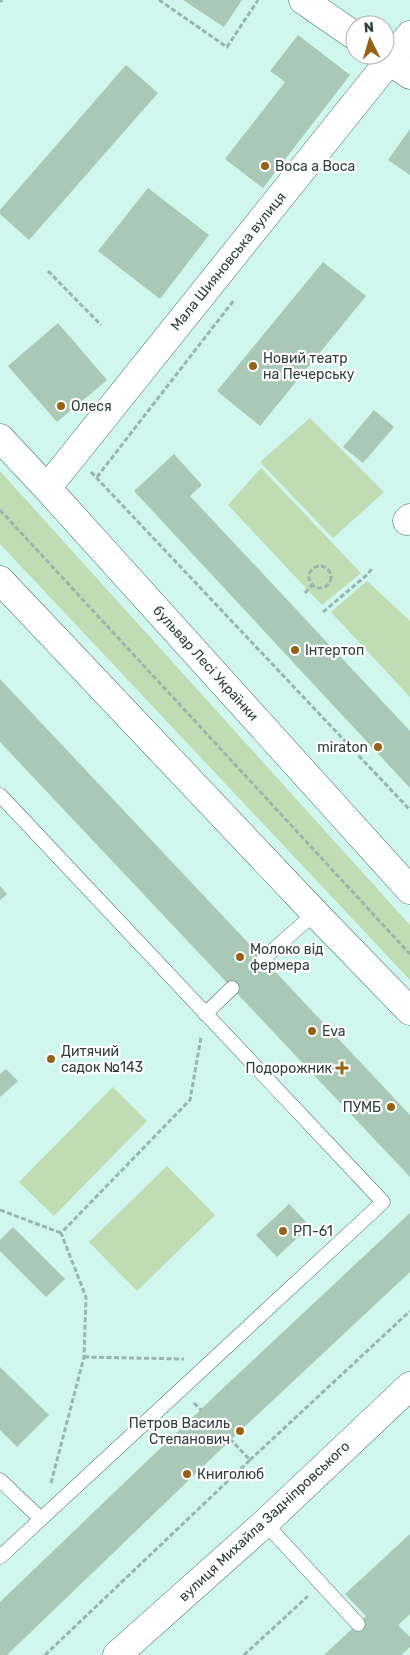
<svg xmlns="http://www.w3.org/2000/svg" width="410" height="1655" font-family="Rubik,sans-serif">
  <style>
    .green { fill: #c0dcb3 }
    .building { fill: #a9c8b5 }
    .lines { fill: none; stroke-linecap: round; stroke-linejoin: round }
    .lane-casing { stroke: #486d65; stroke-width: 15 }
    .street-casing { stroke: #486d65; stroke-width: 29 }
    .secondary-casing { stroke: #486d65; stroke-width: 29 }
    .primary-casing { stroke: #486d65; stroke-width: 29 }
    .path { stroke: #97b6af; stroke-width: 3; stroke-dasharray: 5 2.5; stroke-linecap: butt }
    .lane { stroke: #fff; stroke-width: 14 }
    .street { stroke: #fff; stroke-width: 28 }
    .secondary { stroke: #fff; stroke-width: 28 }
    .primary { stroke: #fff; stroke-width: 28 }
    .poi-dot { fill: #956216; stroke: #fff; stroke-width: 2 }
    .labels { text-anchor: middle; stroke-width: 4.5; stroke-linejoin: round; paint-order: stroke }
    .poi-label { font-size: 14px; fill: #2f3f3b; stroke: #fff; text-anchor: start }
    .street-label { font-size: 14px; fill: #2f3f3b; stroke: #fff }
  </style>
  <rect width="100%" height="100%" fill="#cff7ee"/>
  <!-- green -->
  <g class="green">
    <polygon points="310,418 384,492 333,538 260,462"/>
    <polygon points="261,468 361,573 322,605 228,505"/>
    <polygon points="0,471 410,925 410,980 0,544"/>
    <polygon points="367,581 410,621 410,697 331,612"/>
    <polygon points="113,1087 147,1121 54,1216 19,1182"/>
    <polygon points="167,1166 215,1215 137,1291 89,1242"/>
  </g>
  <!-- building -->
  <g class="building">
    <polygon points="183,0 242,0 224,27"/>
    <polygon points="298,35 350,75 263,188 225,159 285,82 270,71"/>
    <polygon points="126,65 158,93 29,240 0,214 0,210"/>
    <polygon points="410,129 410,175 388,160"/>
    <polygon points="148,188 209,235 160,299 98,251"/>
    <polygon points="323,262 366,296 260,426 217,391"/>
    <polygon points="58,323 107,380 57,422 8,366"/>
    <polygon points="374,410 394,427 363,463 343,447"/>
    <polygon points="174,454 202,485 190,496 410,731 410,788 134,491"/>
    <polygon points="0,679 410,1115 410,1177 0,742"/>
    <polygon points="0,886 7,894 0,900"/>
    <polygon points="6,1069 18,1081 0,1097 0,1074"/>
    <polygon points="289,1204 310,1226 277,1257 256,1235"/>
    <polygon points="410,1213 410,1272 240,1431 7,1655 0,1655 0,1602 219,1392"/>
    <polygon points="13,1227 65,1279 46,1297 0,1251 0,1240"/>
    <polygon points="0,1367 49,1415 17,1447 0,1430"/>
    <polygon points="410,1534 410,1614 398,1625 410,1637 410,1647 401,1655 324,1655 366,1616 345,1594"/>
  </g>
  <g class="lines">
    <defs>
      <g id="lane">
        <polyline points="0,795 383,1202 0,1557"/>
        <polyline points="263,959 315,913"/>
        <polyline points="205,1014 232,988"/>
        <polyline points="0,1480 41,1519"/>
        <polyline points="265,1523 358,1624"/>
      </g>
      <g id="street">
        <polyline points="303,0 355,36"/>
        <polyline points="381,55 410,75"/>
        <polyline points="47,488 410,35"/>
        <polyline points="407,521 410,518"/>
      </g>
      <polyline id="secondary" points="117,1655 265,1523 410,1386"/>
      <g id="primary">
        <polyline points="0,438 47,488 410,890"/>
        <polyline points="0,580 315,913 410,1011"/>
      </g>
    </defs>
    <!-- lane casing -->
    <use href="#lane" class="lane-casing"/>
    <!-- street casing -->
    <use href="#street" class="street-casing"/>
    <!-- secondary casing -->
    <use href="#secondary" class="secondary-casing"/>
    <!-- primary casing -->
    <use href="#primary" class="primary-casing"/>
    <!-- path -->
    <g class="path">
      <polyline points="159,0 227,47 258,0"/>
      <polyline points="0,2 2,0"/>
      <polyline points="48,271 101,325"/>
      <polyline points="91,472 410,810"/>
      <polyline points="97,477 234,300"/>
      <polyline points="0,510 410,954"/>
      <circle cx="320" cy="577" r="11"/>
      <polyline points="305,593 312,585"/>
      <polyline points="323,612 368,574 373,567"/>
      <polyline points="0,1210 61,1233"/>
      <polyline points="84,1357 184,1359"/>
      <polyline points="194,1403 201,1410"/>
      <polyline points="250,1460 410,1311"/>
      <polyline points="51,1483 84,1357 86,1297 61,1233 190,1100 201,1037"/>
      <polyline points="45,1655 250,1460 231,1440"/>
      <polyline points="244,1655 308,1596"/>
    </g>
    <!-- lane -->
    <use href="#lane" class="lane"/>
    <!-- street -->
    <use href="#street" class="street"/>
    <!-- secondary -->
    <use href="#secondary" class="secondary"/>
    <!-- primary -->
    <use href="#primary" class="primary"/>
  </g>
  <!-- markers -->
  <g class="poi-dot">
    <circle cx="265" cy="166" r="5"/>
    <circle cx="253" cy="366" r="5"/>
    <circle cx="61" cy="406" r="5"/>
    <circle cx="295" cy="650" r="5"/>
    <circle cx="378" cy="747" r="5"/>
    <circle cx="240" cy="957" r="5"/>
    <circle cx="312" cy="1031" r="5"/>
    <circle cx="51" cy="1059" r="5"/>
    <path d="M339.5 1060.5h5v5h5v5h-5v5h-5v-5h-5v-5h5z"/>
    <circle cx="391" cy="1107" r="5"/>
    <circle cx="283" cy="1231" r="5"/>
    <circle cx="240" cy="1431" r="5"/>
    <circle cx="187" cy="1474" r="5"/>
  </g>
  <g class="labels">
    <!-- poi labels -->
    <g class="poi-label">
      <text x="275" y="171">Boca a Boca</text>
      <text x="263" y="363">Новий театр<tspan x="263" dy="16">на Печерську</tspan></text>
      <text x="71" y="411">Олеся</text>
      <text x="305" y="655">Інтертоп</text>
      <text x="368" y="752" text-anchor="end">miraton</text>
      <text x="250" y="954">Молоко від<tspan x="250" dy="16">фермера</tspan></text>
      <text x="322" y="1036">Eva</text>
      <text x="61" y="1056">Дитячий<tspan x="61" dy="16">садок №143</tspan></text>
      <text x="332" y="1073" text-anchor="end">Подорожник</text>
      <text x="381" y="1112" text-anchor="end">ПУМБ</text>
      <text x="293" y="1236">РП-61</text>
      <text x="230" y="1428" text-anchor="end">Петров Василь<tspan x="230" dy="16">Степанович</tspan></text>
      <text x="197" y="1479">Книголюб</text>
    </g>
    <!-- street labels -->
    <g class="street-label">
      <text transform="translate(228 261) rotate(-51)" y="5">Мала Шияновська вулиця</text>
      <text transform="translate(206 663) rotate(48)" y="5">бульвар Лесі Українки</text>
      <text transform="translate(264 1521) rotate(-43)" y="5">вулиця Михайла Задніпровського</text>
    </g>
  </g>
  <!-- north arrow -->
  <g transform="translate(370 40) rotate(355)"><circle r="24" fill="#ffffff" stroke="#acb2b1"/>
  <path d="M0-4L9 19L0 12L-9 19Z" fill="#956216"/>
  <text y="-8" font-size="14" font-weight="bold" text-anchor="middle" fill="#2f3f3b">N</text>
  </g>
</svg>
